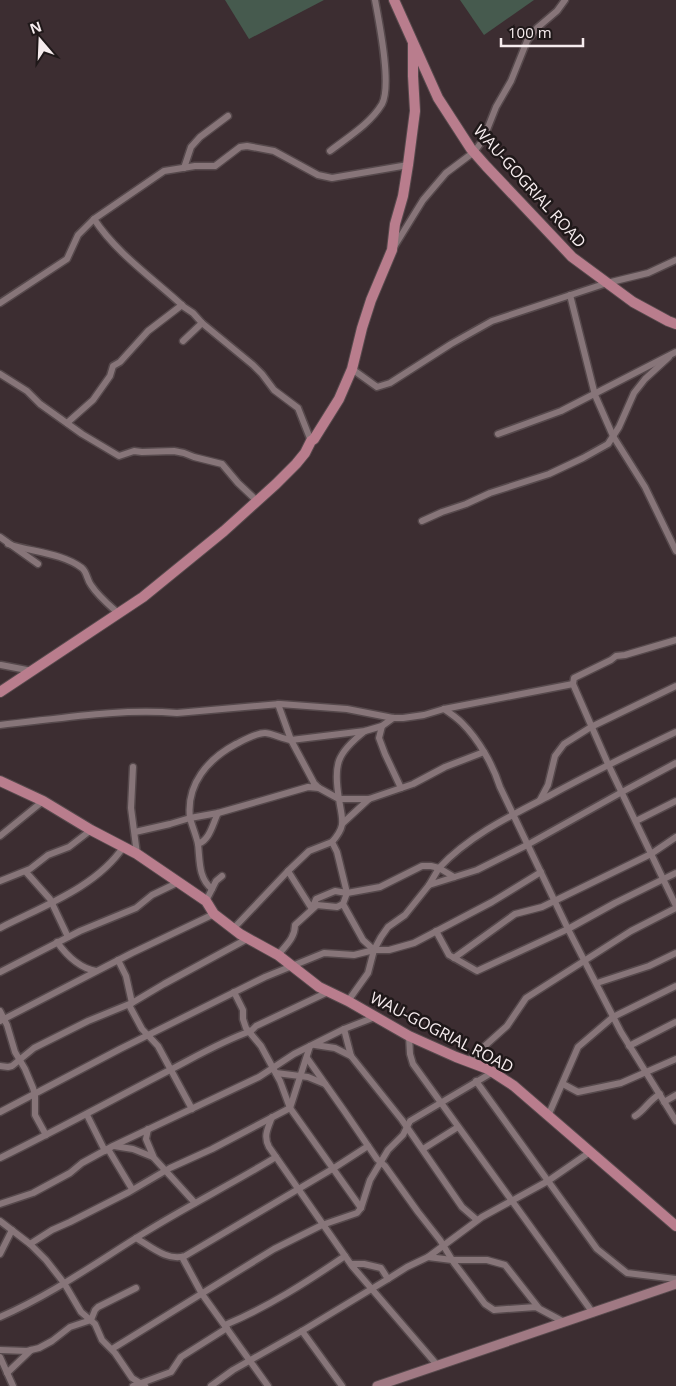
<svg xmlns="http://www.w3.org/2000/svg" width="676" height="1386" font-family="'Open Sans',sans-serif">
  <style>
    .green { fill: #465a4e }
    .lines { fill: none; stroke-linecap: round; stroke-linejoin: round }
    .street-casing { stroke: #56494c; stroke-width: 9 }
    .secondary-casing { stroke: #56494c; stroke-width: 11 }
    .primary-casing { stroke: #56494c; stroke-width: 12 }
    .street { stroke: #877579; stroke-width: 6 }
    .secondary { stroke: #a07983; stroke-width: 9 }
    .primary { stroke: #b97d8d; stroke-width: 10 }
    .labels { text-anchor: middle; stroke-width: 5; stroke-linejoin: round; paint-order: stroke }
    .street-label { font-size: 16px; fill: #f6ecee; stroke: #1f1819 }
  </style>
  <rect width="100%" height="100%" fill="#3c2d31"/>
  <!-- green -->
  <g class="green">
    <polygon points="225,0 324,0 249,39"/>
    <polygon points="460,0 534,0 484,35"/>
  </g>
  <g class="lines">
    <defs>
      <g id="street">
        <path d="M330 151C348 137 370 124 382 104 392 85 379 22 375 0"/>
        <polyline points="184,168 191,147 200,137 228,116"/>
        <path d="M94 219C117 254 154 279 184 307L193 313 202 323 253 365 262 374 274 390 298 408 311 441"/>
        <polyline points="394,247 423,200 446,173 474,152 483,140 496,107 511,81 527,41 537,28 557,11 565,0"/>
        <polyline points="570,295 595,395 613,436 645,487 676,551"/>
        <polyline points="0,303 67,259 78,235 94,219 164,171 195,166 215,166 240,147 247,146 274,151 318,175 332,178 408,165"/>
        <polyline points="183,341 202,323"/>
        <polyline points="352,369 377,387 390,383 451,344 492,321 607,283 648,273 676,260"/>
        <polyline points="0,374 27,391 40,404 82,434 119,456 134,451 142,452 174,451 184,453 194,457 222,464 238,483 256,500"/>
        <polyline points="67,423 93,400 110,376 113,366 120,362 148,331 182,305"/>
        <polyline points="498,434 561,411 676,352"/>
        <polyline points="422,521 442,512 466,504 490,493 549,474 583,458 608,444 619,427 634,393 645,379 669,357"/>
        <polyline points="0,537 38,564"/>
        <path d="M8 544C32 552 62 553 82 568 87 572 87 580 91 585 98 596 109 605 118 613"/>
        <polyline points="676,640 625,655 616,656 611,660 574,678 573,684 608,764 676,906"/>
        <polyline points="1,665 32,671"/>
        <path d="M444 709C450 713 457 718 462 723 479 740 493 765 500 787L568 929 621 1032 676 1121"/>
        <path d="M0 725C58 719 119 708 177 713L280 704 347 709 393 718H403L424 715 444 709 573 684"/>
        <polyline points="382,726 379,738 385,754 401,788"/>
        <path d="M365 731C337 753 333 764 339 799H369L413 784 445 767 484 752"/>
        <polyline points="133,767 131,808 137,854"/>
        <path d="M319 788 339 799C342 820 347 825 332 842L337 852 347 893 343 904 363 940 374 950"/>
        <polyline points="540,800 548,785 555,756 564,744 591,727 676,686"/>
        <polyline points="636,821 676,801"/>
        <polyline points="343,823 369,799"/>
        <polyline points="135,832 170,824 190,818 218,813 308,787 319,788 314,783 291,740 278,704"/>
        <polyline points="0,836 43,801"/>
        <path d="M198 844C196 835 192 826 190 818 186 784 208 759 236 744 244 740 256 733 265 733 271 733 283 739 291 740L365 731 382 726 393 718"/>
        <path d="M288 871 312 909 316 899 335 891 347 893 380 887 422 866H431L439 868C469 836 508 817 547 797 589 774 632 753 676 732"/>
        <polyline points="26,872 50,899 68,937"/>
        <polyline points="0,881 30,869 48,855 69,847 91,830"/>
        <polyline points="429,885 439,868 454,877"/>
        <path d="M212 889C198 878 200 860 198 844 210 840 213 823 218 813"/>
        <polyline points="206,901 216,881 222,876"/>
        <path d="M0 928C43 906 97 887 124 846"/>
        <polyline points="233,929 288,871 309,851 332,842"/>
        <polyline points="436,931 449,955 477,971 568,929 615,903 676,873"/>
        <path d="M57 942C67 956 79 968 96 971"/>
        <path d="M278 955C286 945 295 938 295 925L317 905 337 907 343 904"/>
        <polyline points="454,958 515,914 542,907 651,854 676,837"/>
        <polyline points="118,960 126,976 132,1003"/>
        <polyline points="0,972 80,931 136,908 152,895 179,882"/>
        <polyline points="597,983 649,966 676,953"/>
        <polyline points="234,992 243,1010 243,1019 246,1028 261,1046 280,1081 290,1108 361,1208"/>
        <polyline points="348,1001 368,973 374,950 381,937 388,927 405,915 429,885 477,870 527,845 622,792 676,763"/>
        <polyline points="129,1005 142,1029 158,1046 192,1109"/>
        <polyline points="0,1011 7,1025 15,1052 25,1069 33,1088 35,1095 35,1115 46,1135"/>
        <polyline points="0,1021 132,953 214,914"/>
        <polyline points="344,1029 351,1056 402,1120 462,1207 477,1220"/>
        <polyline points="409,1036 410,1054 413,1064 593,1313"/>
        <polyline points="315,1045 335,1048 351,1056"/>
        <polyline points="629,1046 676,1022"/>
        <polyline points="307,1058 345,1112 377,1159 385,1166 418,1212 440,1240 454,1263 485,1304 494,1310 536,1307 564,1322"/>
        <polyline points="468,1061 507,1026 526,998 631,931 676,908"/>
        <polyline points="0,1066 8,1067 12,1066 34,1048 88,1021 132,1003 164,984 247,939"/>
        <polyline points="276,1073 308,1077 325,1084"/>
        <polyline points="476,1081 597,1249 627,1273 676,1279"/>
        <polyline points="563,1084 578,1092 621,1083 676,1059"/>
        <polyline points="664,1102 676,1095"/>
        <polyline points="0,1112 120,1049 265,977 324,953 354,955 374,950 389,950 414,943 492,902 541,872"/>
        <polyline points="87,1115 105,1151"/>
        <polyline points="548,1116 578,1047 613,1017 676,986"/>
        <path d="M635 1116C645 1110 648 1101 660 1094"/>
        <path d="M272 1117C268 1128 263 1136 269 1147L352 1266 438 1366"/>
        <polyline points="148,1129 146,1139 154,1158 195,1203"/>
        <polyline points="114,1146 133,1149 153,1157"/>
        <polyline points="108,1149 132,1189"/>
        <polyline points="423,1149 458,1127"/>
        <path d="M0 1158C57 1130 112 1100 168 1071 195 1057 222 1041 251 1031L256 1026 328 992"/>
        <polyline points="0,1204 33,1193 70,1173 82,1163 113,1146 259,1077 294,1054 344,1029 375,1017"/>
        <polyline points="0,1221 30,1244 46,1260 64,1283 81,1312 95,1324 102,1340 115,1353 132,1378 145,1386"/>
        <path d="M136 1238C150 1246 168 1262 185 1256L334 1168 368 1146"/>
        <polyline points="30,1244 52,1230 70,1222 129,1192 170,1168 212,1149 290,1108 310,1046"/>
        <polyline points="0,1254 12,1230"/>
        <polyline points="182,1257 202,1294 268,1386"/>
        <polyline points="428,1257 452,1260 487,1260 505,1265 538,1307"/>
        <polyline points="351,1264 364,1264 381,1268 388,1279 407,1267 428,1257 482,1217 548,1181 590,1152"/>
        <path d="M0 1317C51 1295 97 1262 144 1233 187 1206 232 1184 276 1157"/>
        <path d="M225 1325C268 1307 307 1282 345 1256"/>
        <polyline points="302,1331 342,1386"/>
        <polyline points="112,1349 274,1249 322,1225 357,1213 361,1208 370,1180 388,1150 403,1135 410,1121 493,1072"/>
        <polyline points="0,1350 27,1351 39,1348 52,1341 70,1327 91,1320 95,1310 98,1307 136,1288"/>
        <polyline points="0,1357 13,1386"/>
        <polyline points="7,1373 31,1350"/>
        <polyline points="133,1386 171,1372 181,1357 227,1328"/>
        <polyline points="211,1386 233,1370 302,1331 388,1279"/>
      </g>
      <polyline id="secondary" points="377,1386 676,1284"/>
      <g id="primary">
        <polyline points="394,0 438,98 471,149 486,166 572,257 633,302 668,321 676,324"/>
        <polyline points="0,692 143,597 224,531 276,484 296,464 305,453 311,441 314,439 339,399 352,369 362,328 371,300 392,250 395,224 403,196 408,165 415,111 413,76 413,44"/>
        <polyline points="0,781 43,801 91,830 137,854 206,901 214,914 240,934 278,955 319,987 348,1001 409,1036 456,1057 488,1069 514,1086 676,1226"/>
      </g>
    </defs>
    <!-- street casing -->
    <use href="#street" class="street-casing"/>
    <!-- secondary casing -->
    <use href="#secondary" class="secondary-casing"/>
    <!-- primary casing -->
    <use href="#primary" class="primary-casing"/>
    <!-- street -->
    <use href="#street" class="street"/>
    <!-- secondary -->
    <use href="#secondary" class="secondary"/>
    <!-- primary -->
    <use href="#primary" class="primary"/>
  </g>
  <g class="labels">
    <!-- street labels -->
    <g class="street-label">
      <text transform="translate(530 186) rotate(48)" y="6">WAU-GOGRIAL ROAD</text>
      <text transform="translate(442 1032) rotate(27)" y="6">WAU-GOGRIAL ROAD</text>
    </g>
  </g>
  <!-- north arrow -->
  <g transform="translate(40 40) rotate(341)" stroke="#1f1819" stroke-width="4" paint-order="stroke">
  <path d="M0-4L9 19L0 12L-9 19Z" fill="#f6ecee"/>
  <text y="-8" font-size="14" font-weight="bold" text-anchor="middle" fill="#f6ecee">N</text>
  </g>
  <!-- scale -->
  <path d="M501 38v8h82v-8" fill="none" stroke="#f6ecee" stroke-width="2.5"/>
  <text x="508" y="38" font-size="15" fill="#f6ecee" stroke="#1f1819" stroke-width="4" paint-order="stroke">100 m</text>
</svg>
